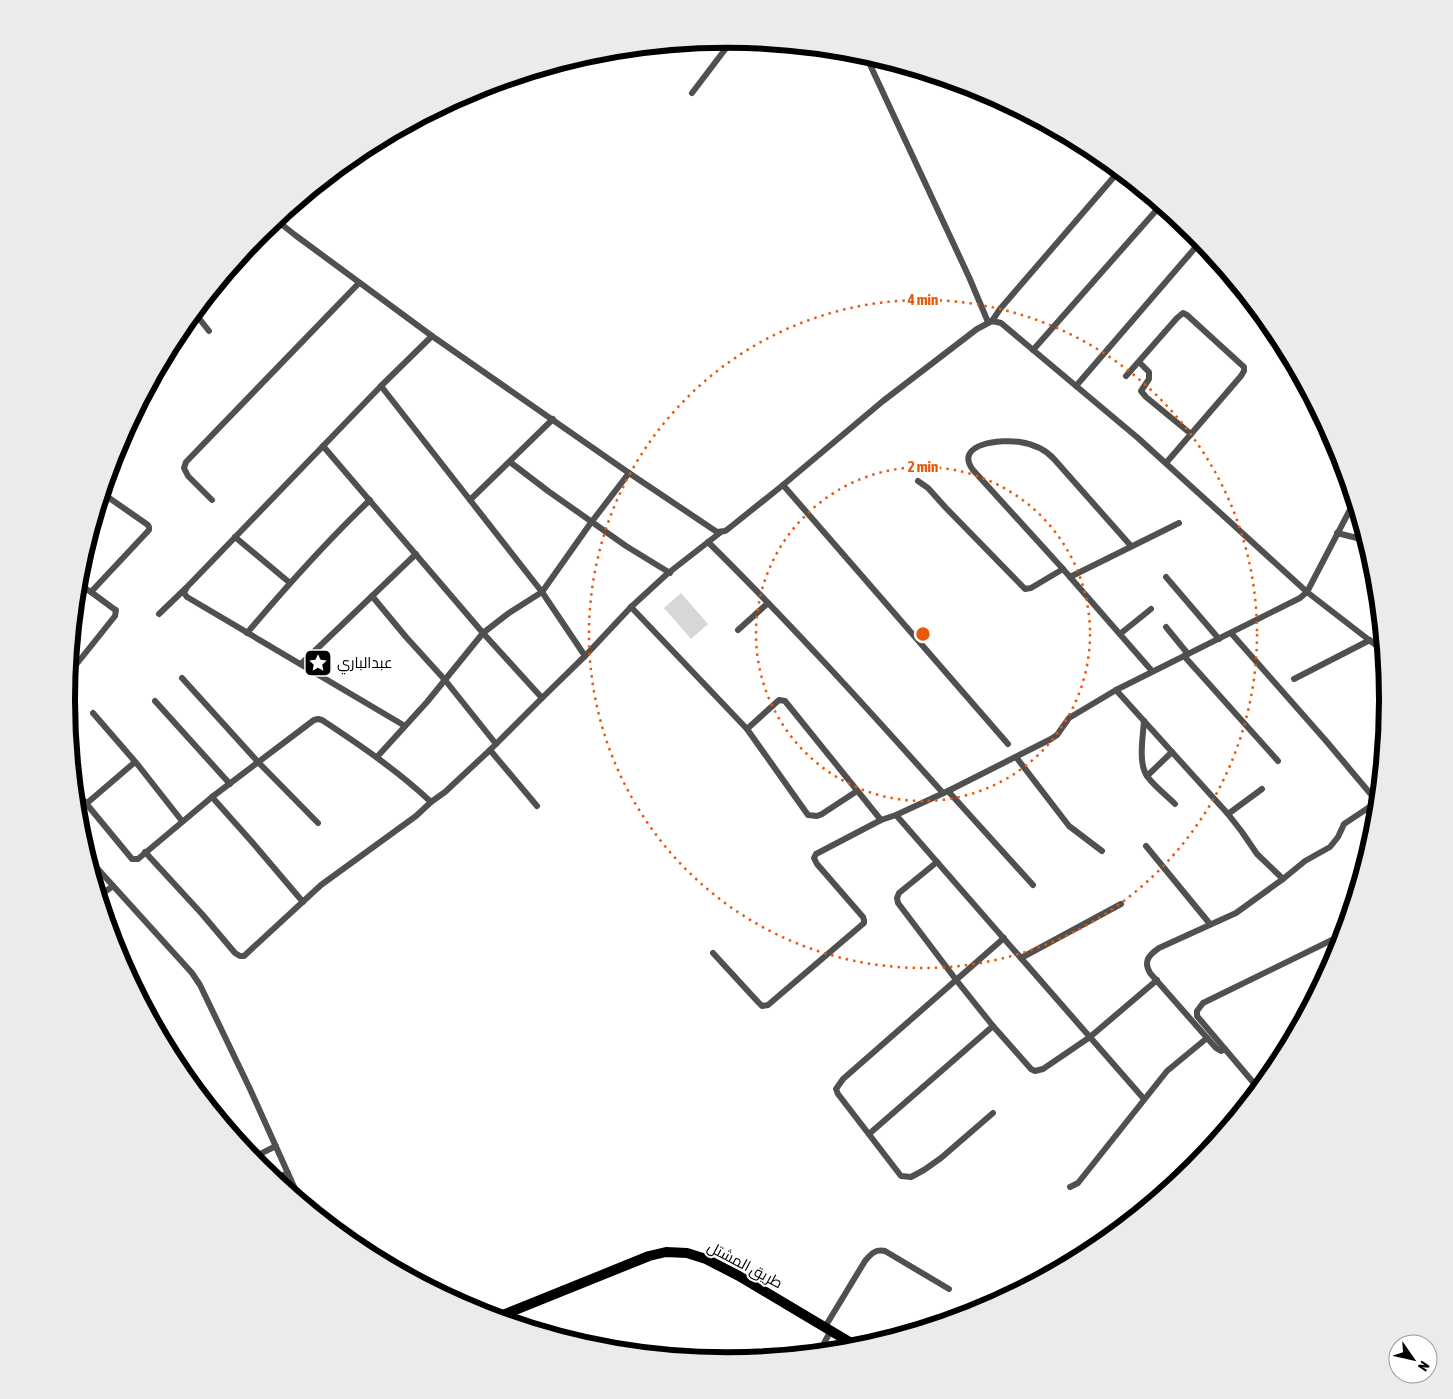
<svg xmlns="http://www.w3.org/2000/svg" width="1453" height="1399" font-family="'Asap Condensed',Cairo,sans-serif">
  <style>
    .green { fill: #d7d7d7 }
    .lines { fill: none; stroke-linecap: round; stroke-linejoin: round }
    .street { stroke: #505050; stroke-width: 6 }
    .primary { stroke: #000; stroke-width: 10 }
    .ring { fill: none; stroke: #e8590c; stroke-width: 2.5; stroke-dasharray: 2.5 5 }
    .labels { text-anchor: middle; stroke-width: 4; stroke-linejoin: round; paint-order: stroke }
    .poi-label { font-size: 15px; fill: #000; stroke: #fff; text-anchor: start }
    .street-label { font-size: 15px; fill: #000; stroke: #fff }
    .rim { fill: none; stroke: #000; stroke-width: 6 }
    .centre { fill: #e8590c; stroke: #fff; stroke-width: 2.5 }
    .ring-label { font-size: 15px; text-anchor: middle; font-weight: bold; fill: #e8590c; stroke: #fff; stroke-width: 4; stroke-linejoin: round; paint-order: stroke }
  </style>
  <rect width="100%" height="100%" fill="#fff"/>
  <!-- green -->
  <polygon class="green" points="681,593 708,624 691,639 664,608"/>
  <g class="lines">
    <!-- street -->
    <g class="street">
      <polyline points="865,54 969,277 988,322"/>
      <polyline points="692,93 733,39"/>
      <polyline points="275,219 295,235 432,336 629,473 717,532 725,531 728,529 783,485 883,401 977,329 992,321 1001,323 1138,438 1307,592 1382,650"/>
      <polyline points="194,312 209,331"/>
      <polyline points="992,321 1000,309 1119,171"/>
      <polyline points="1033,350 1161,205"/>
      <polyline points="1139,362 1149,372 1149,379 1141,391 1146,397 1191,434"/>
      <polyline points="1126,376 1177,318 1183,313 1187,315 1244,367 1244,371 1241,376 1166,463"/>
      <polyline points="381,386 470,500"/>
      <polyline points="1076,386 1201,241"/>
      <polyline points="553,419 470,500 542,592 585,656"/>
      <polyline points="323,446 483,633 542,698"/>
      <polyline points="510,462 548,491 626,546 670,573"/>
      <polyline points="918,481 928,488 946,508 1025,589 1031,588 1063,569"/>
      <polyline points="783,485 1008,744"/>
      <polyline points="212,500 188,476 184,468 186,462 359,283"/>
      <polyline points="1337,533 1365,540"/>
      <polyline points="235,537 290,583"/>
      <path d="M708 542C790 623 867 708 943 793"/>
      <path d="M1131 546 1054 459C1045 449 1033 444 1020 442 1003 439 953 443 973 470L1063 569 1152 671"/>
      <polyline points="1070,577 1179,523"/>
      <polyline points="1166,577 1219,639"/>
      <polyline points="77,583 91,592 149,530 149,527 148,525 102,493"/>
      <polyline points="372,596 406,637 445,680 496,744"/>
      <polyline points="631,607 747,729 808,815 817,816 822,814 857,791"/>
      <polyline points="159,614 186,588"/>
      <polyline points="1166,627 1188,654"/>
      <polyline points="738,630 768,603"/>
      <path d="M247 633C286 587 326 542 370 500"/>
      <polyline points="1231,633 1327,742 1374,798 1374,801 1371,806 1344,824 1338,837 1330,847 1305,861 1283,879"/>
      <polyline points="1120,634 1151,609"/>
      <polyline points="1184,656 1278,761"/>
      <polyline points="301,664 416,554"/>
      <polyline points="75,666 115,616 116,610 114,609 91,592"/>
      <polyline points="182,678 258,762 318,823"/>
      <polyline points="1294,679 1370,640"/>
      <path d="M1116 690 1228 814 1242 832 1257 854 1283 879 1236 913 1159 948C1149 955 1143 961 1150 973L1216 1048 1221 1051 1225 1049"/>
      <polyline points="155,701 230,784"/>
      <polyline points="93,713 138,765 182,821"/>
      <path d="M1144 721C1143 736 1138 763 1147 776 1154 786 1166 795 1175 804"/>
      <polyline points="405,726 187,597 184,593 187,587 381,386 432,336"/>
      <polyline points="747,729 779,700 785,701 881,820"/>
      <polyline points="490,750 537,806"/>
      <polyline points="377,757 427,702 483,633 509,613 542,592 590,524 629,473"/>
      <polyline points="1016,757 1069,826 1102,851"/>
      <polyline points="1147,776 1172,752"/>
      <path d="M75 790 132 859H138L212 797 314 720 318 719 322 720C360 745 398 771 431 802L445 792 490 750 542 698 585 656 631 607 667 574 721 532"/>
      <polyline points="948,791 1033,885"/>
      <polyline points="212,797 252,842 303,902"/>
      <polyline points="86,804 135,762"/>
      <polyline points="1228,814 1262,789"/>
      <polyline points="896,815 1144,1099"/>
      <polyline points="1146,846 1210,924"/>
      <polyline points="145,852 202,914 235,953 240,956 244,956 321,885 416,816 431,802"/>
      <polyline points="87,857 192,973 200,985 250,1089 300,1200"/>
      <polyline points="937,862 899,893 897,898 898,903 957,981 993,1026 1031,1069 1035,1071 1043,1069 1090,1037 1157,980"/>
      <polyline points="99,896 113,886"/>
      <polyline points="713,953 758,1002 762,1006 768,1005 864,923 864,920 863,917 817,864 814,858 816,854 881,820 896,815 948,791 1051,739 1057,735 1069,718 1116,690 1300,598 1307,592 1354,502"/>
      <polyline points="1021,958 1121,904"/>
      <polyline points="1258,1088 1197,1016 1197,1011 1203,1003 1342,935"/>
      <polyline points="993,1113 941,1158 924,1170 911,1177 901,1176 838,1094 836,1089 843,1079 1004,938"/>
      <polyline points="869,1134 993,1026"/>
      <polyline points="252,1158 276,1146"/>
      <polyline points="274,1179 288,1173"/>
      <polyline points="1070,1187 1078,1183 1167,1071 1207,1038"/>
      <path d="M825 1327 865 1261C871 1254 875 1249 885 1251L949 1289"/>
      <polyline points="820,1351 831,1330"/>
    </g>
    <!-- primary -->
    <polyline class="primary" points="498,1317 649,1256 666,1252 687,1253 706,1259 739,1276 858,1347"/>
  </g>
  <!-- distance rings -->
  <g class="ring">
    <circle cx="923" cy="634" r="167"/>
    <circle cx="923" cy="634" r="334"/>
  </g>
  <!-- icons -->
  <defs>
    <symbol id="sight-square" viewBox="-11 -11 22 22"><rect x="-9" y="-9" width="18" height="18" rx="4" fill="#000" stroke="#fff"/><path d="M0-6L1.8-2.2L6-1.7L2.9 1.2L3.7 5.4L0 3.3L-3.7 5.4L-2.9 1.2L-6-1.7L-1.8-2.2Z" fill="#fff"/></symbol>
  </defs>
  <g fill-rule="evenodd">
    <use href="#sight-square" x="302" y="647" width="32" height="32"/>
  </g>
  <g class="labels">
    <!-- poi labels -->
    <g class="poi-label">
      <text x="337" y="668">عبدالباري</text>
    </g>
    <!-- street labels -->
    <g class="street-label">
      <text transform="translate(745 1265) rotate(28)" y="5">طريق المشتل</text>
    </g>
  </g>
  <!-- crop -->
  <path d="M0 0H1453V1399H0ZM75 700a652 652 0 1 1 1304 0a652 652 0 1 1-1304 0Z" fill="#ebebeb" fill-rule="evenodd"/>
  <path class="rim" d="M75 700a652 652 0 1 1 1304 0a652 652 0 1 1-1304 0Z"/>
  <circle cx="923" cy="634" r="8" class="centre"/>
  <g class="ring-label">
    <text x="923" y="305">4 min</text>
    <text x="923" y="472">2 min</text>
  </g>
  <!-- north arrow -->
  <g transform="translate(1413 1359) rotate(124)"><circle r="24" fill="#ffffff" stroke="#999999"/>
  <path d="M0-4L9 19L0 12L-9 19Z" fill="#000000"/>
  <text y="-8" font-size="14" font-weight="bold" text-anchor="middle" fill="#000000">N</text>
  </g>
</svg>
